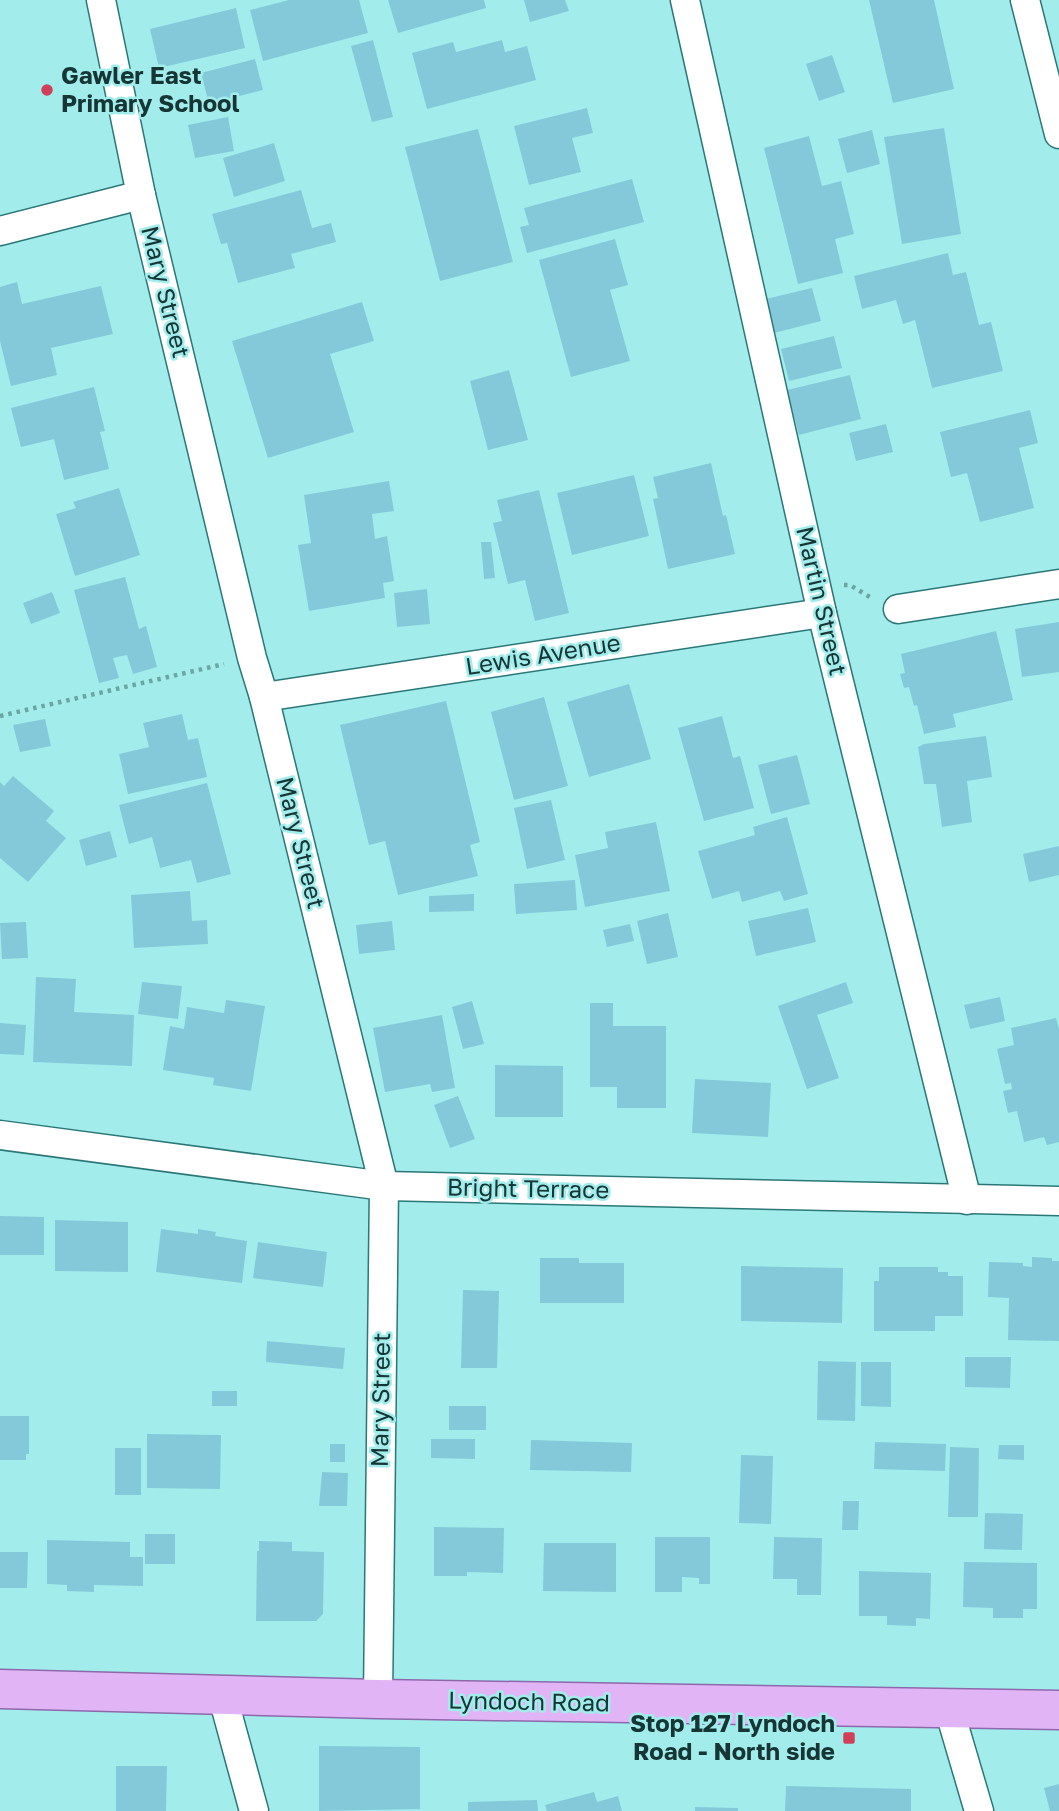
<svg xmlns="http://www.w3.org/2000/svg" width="1059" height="1811" font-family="'Golos Text',sans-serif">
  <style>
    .building { fill: #84c9da }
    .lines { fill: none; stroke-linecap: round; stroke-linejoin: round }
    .street-casing { stroke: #2b7777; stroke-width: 31 }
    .primary-casing { stroke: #8d68ad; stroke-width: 41 }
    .path { stroke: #6ba5a4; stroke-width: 4.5; stroke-dasharray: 3.5 5; stroke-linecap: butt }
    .street { stroke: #fff; stroke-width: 28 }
    .primary { stroke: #e1b5f5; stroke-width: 38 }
    .poi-dot { fill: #d04059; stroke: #a2edeb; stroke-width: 2.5 }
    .labels { text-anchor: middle; stroke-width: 5; stroke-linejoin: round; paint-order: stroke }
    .poi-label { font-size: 24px; font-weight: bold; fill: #163535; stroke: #a2edeb; text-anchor: start }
    .street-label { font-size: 24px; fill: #163535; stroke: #a2edeb }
  </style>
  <rect width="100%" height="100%" fill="#a2edeb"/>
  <!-- building -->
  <g class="building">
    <polygon points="289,0 359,0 368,33 263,61 250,10"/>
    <polygon points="388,0 484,0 486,8 398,33"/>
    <polygon points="524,0 565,0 569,11 530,22"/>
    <polygon points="869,0 934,0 954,89 893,103"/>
    <polygon points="236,8 245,48 159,68 150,29"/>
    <polygon points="373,40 393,117 372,122 351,46"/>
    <polygon points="502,40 505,52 527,46 536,80 427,109 412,53 453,42 456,52"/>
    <polygon points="832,55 845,92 819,101 806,64"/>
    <polygon points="255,59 263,90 209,104 201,73"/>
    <polygon points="587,108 593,133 572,138 581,172 529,185 514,126"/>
    <polygon points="228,117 234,151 195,158 188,125"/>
    <polygon points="944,128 961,234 902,244 884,137"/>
    <polygon points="478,129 513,262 440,281 405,147"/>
    <polygon points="872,130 880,164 847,173 838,139"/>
    <polygon points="809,136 822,186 841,181 854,234 835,239 843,273 798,284 764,148"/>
    <polygon points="274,143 285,181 234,197 223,158"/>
    <polygon points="632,179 644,222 527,253 520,227 529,225 524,208"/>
    <polygon points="301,190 312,228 331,223 336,242 291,254 295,268 238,283 227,243 221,244 212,214"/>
    <polygon points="615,239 628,285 610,290 630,361 571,377 539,260"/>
    <polygon points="948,253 953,275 966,272 979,325 991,322 1003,371 932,388 915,320 903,324 896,300 862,309 854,276"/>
    <polygon points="17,282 22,304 101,286 113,334 51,348 57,375 11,386 0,341 0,287"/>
    <polygon points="812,288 821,321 774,333 766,299"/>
    <polygon points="362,302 374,341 330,354 354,432 268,458 232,341"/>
    <polygon points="834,336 842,368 789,381 781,349"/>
    <polygon points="509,370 528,440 488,450 470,381"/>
    <polygon points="850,375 861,419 799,435 787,390"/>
    <polygon points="94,387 105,431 100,432 109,469 64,480 54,439 21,447 11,408"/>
    <polygon points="1030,410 1038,443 1019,448 1034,508 980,522 967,473 951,477 940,432"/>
    <polygon points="886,424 893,452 856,461 849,433"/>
    <polygon points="711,463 723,516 726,515 735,554 668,569 653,499 658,498 653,477"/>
    <polygon points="634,475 649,536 572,555 557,493"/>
    <polygon points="389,481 394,511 372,514 375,539 387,536 394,581 383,583 385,598 309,611 298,545 311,543 304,495"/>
    <polygon points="119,488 140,555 75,576 56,514 76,508 73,502"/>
    <polygon points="539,490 569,613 535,621 525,580 508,584 493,523 502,521 497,500"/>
    <polygon points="481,542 491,542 495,578 484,579"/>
    <polygon points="125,577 139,629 146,626 157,667 133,674 127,655 113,658 119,678 99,683 74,590"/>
    <polygon points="427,589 430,624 397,627 394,593"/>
    <polygon points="52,592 60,613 31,624 23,603"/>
    <polygon points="1059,622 1059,672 1022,677 1015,629"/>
    <polygon points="996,631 1013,700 953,714 956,727 924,734 917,705 914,706 909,687 904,688 900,674 905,673 901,654"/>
    <polygon points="629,684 651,759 589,777 567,702"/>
    <polygon points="544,697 568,786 514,800 491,712"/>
    <polygon points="446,701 480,842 470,845 478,876 398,895 385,841 369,845 340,725"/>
    <polygon points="182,714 188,740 198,738 207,777 128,794 119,754 149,747 143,723"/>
    <polygon points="722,716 733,758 740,756 754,808 704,821 678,728"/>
    <polygon points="45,719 51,746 20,752 13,725"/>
    <polygon points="986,736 992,777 967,781 972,822 942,827 936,784 924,784 918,747 924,744"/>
    <polygon points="797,755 810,804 771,814 758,765"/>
    <polygon points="13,776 54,811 46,821 66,838 28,882 0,858 0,782 4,786"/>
    <polygon points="207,783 231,874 197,883 191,860 160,868 152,837 129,844 119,805"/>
    <polygon points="551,800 565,860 527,869 514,808"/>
    <polygon points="787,817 808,894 784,901 780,891 742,902 739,891 712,899 698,851 755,835 753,827"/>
    <polygon points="656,822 670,891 585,907 575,855 608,848 605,832"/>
    <polygon points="110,831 117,857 86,866 79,840"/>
    <polygon points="1059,846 1059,875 1029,882 1023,854"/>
    <polygon points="575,880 577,910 516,914 514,884"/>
    <polygon points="190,891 192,921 207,920 208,944 134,948 131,895"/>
    <polygon points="474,894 474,911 429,912 429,896"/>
    <polygon points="808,908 816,942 756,956 748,921"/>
    <polygon points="668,913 678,957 647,964 637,921"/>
    <polygon points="392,921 395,950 359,954 356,925"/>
    <polygon points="26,922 28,958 2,959 0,923"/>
    <polygon points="630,924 634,941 607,947 603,930"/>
    <polygon points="36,977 76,979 74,1012 134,1015 132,1066 33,1062"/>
    <polygon points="142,982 182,986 178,1019 138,1014"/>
    <polygon points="846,982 853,1003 817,1015 839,1078 807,1089 778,1006"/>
    <polygon points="1000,997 1005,1021 970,1029 964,1005"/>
    <polygon points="226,1000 265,1006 251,1091 213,1085 214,1078 163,1070 170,1026 184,1029 187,1007 224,1013"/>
    <polygon points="472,1001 484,1044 463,1049 452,1007"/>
    <polygon points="590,1003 613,1003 613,1026 666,1026 666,1108 617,1108 617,1087 590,1087"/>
    <polygon points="442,1015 455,1088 432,1092 430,1084 385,1092 373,1028"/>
    <polygon points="1056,1018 1059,1029 1059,1142 1047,1145 1044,1137 1024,1142 1017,1111 1008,1113 1003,1091 1012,1089 1011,1083 1005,1084 997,1049 1014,1045 1011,1028"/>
    <polygon points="0,1023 26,1025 24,1055 0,1054"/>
    <polygon points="495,1065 563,1066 563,1117 495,1117"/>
    <polygon points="695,1079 771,1083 768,1137 692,1133"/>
    <polygon points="458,1096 475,1139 450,1148 434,1105"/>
    <polygon points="0,1216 44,1217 44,1255 0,1255"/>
    <polygon points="55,1220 128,1222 128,1272 55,1271"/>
    <polygon points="161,1229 198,1234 198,1229 216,1232 215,1236 247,1241 242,1283 156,1272"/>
    <polygon points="258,1242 327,1252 323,1287 253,1278"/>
    <polygon points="1032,1257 1052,1258 1052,1261 1059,1261 1059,1341 1008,1340 1009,1298 988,1297 989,1262 1023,1263 1023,1266 1032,1267"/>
    <polygon points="540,1258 579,1258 579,1263 624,1263 624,1303 540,1303"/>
    <polygon points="741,1266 843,1268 842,1323 741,1321"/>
    <polygon points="879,1267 938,1267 938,1272 948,1272 948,1276 963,1276 963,1316 935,1316 935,1331 874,1331 874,1281 879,1281"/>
    <polygon points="463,1290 499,1291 497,1368 461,1368"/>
    <polygon points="267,1341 345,1348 343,1369 266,1362"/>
    <polygon points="965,1357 1011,1357 1010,1388 965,1387"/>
    <polygon points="818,1361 856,1362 855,1421 817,1420"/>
    <polygon points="861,1362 891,1362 891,1407 861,1406"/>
    <rect x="212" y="1391" width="25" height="15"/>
    <rect x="449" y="1406" width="37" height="24"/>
    <polygon points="0,1416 29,1416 29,1454 26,1454 26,1460 0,1460"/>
    <polygon points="147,1434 221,1435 220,1489 147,1488"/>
    <polygon points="431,1439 475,1439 475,1459 431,1458"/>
    <polygon points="531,1440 632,1443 631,1472 530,1470"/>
    <polygon points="875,1442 946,1444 945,1471 874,1469"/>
    <rect x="330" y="1444" width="15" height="18"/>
    <polygon points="999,1445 1024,1445 1024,1460 998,1459"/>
    <polygon points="950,1447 979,1448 978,1517 948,1517"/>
    <rect x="115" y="1448" width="26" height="47"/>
    <polygon points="741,1455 773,1456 771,1524 739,1523"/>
    <polygon points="322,1472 348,1473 347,1506 319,1506"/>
    <polygon points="843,1501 859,1501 858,1530 842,1530"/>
    <polygon points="985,1513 1023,1514 1022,1550 984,1549"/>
    <polygon points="434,1527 504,1528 503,1573 467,1572 467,1576 434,1576"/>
    <rect x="145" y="1534" width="30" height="30"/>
    <polygon points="655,1537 710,1537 710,1584 699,1584 699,1578 682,1577 682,1592 655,1592"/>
    <polygon points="774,1537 822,1538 821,1595 797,1595 797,1579 773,1579"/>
    <polygon points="47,1540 130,1542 130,1557 143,1557 143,1586 94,1585 94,1592 67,1591 67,1585 47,1584"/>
    <polygon points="259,1541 292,1542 292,1551 324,1552 323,1614 316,1621 256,1621 257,1551 259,1551"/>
    <polygon points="544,1543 616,1543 616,1592 543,1591"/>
    <polygon points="0,1552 28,1552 27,1588 0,1588"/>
    <polygon points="964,1562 1037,1563 1037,1609 1023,1609 1023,1618 993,1618 993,1608 963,1607"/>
    <polygon points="859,1571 931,1573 930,1619 916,1618 916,1626 887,1625 887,1616 859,1616"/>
    <polygon points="319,1746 420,1747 420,1809 319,1811"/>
    <polygon points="116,1766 167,1766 166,1811 116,1811"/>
    <polygon points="1059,1784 1059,1811 1050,1811 1044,1788"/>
    <polygon points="786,1786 911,1789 911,1811 785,1811"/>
    <polygon points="594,1792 597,1802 618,1796 622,1811 547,1811 545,1805"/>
    <polygon points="537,1800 538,1811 468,1811 468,1802"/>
    <polygon points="695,1807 738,1808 738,1811 695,1811"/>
  </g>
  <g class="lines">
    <defs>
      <g id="street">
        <polyline points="101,0 141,195 252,658 264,697 384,1186 378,1699"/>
        <polyline points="685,0 822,613 967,1200"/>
        <polyline points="1025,0 1059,134"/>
        <polyline points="0,231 141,195"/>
        <polyline points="898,609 1059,584"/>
        <polyline points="264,697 822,613"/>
        <polyline points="0,1135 384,1186 1059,1201"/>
        <polyline points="222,1694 254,1811"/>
        <polyline points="949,1709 979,1811"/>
      </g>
      <polyline id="primary" points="0,1689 378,1699 1059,1710"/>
    </defs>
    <!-- street casing -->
    <use href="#street" class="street-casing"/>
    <!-- primary casing -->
    <use href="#primary" class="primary-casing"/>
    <!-- path -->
    <g class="path">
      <polyline points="844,585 850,585 873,599"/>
      <polyline points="0,716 224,664"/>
    </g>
    <!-- street -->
    <use href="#street" class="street"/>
    <!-- primary -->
    <use href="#primary" class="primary"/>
  </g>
  <!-- markers -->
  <g class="poi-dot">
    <circle cx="47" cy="90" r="7"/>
    <rect x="842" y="1731" width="14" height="14" rx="3.5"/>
  </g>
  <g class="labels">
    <!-- poi labels -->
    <g class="poi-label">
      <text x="61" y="84">Gawler East<tspan x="61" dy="28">Primary School</tspan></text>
      <text x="835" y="1732" text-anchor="end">Stop 127 Lyndoch<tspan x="835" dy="28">Road - North side</tspan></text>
    </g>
    <!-- street labels -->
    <g class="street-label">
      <text transform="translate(165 292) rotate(76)" y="8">Mary Street</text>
      <text transform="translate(821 601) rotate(77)" y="8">Martin Street</text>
      <text transform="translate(543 655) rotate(-9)" y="8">Lewis Avenue</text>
      <text transform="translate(300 843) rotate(76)" y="8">Mary Street</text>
      <text transform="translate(528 1189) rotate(1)" y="8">Bright Terrace</text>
      <text transform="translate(381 1400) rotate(-89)" y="8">Mary Street</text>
      <text transform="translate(529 1702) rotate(1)" y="8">Lyndoch Road</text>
    </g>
  </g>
</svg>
